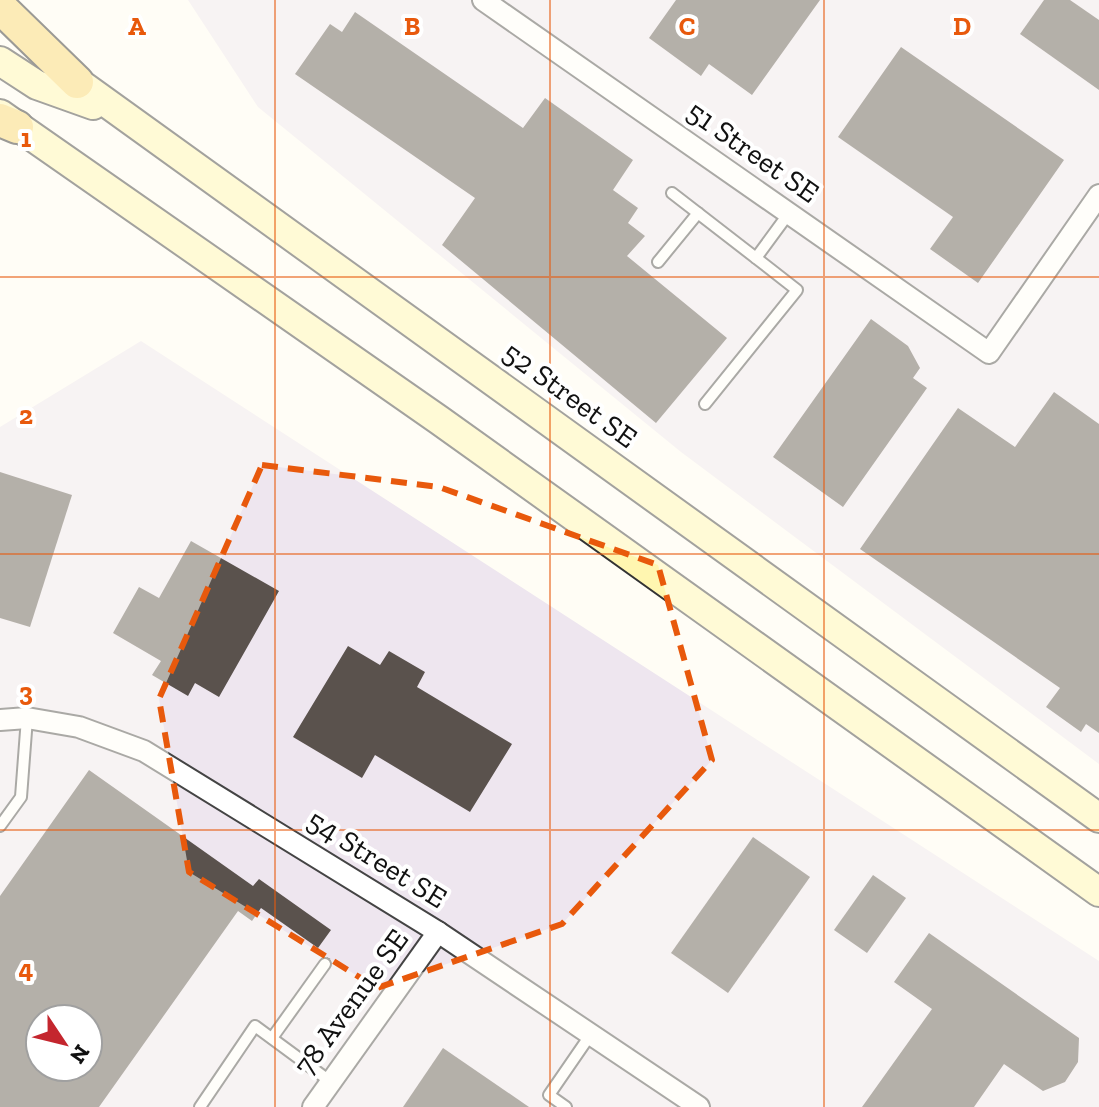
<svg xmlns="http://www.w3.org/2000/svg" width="1099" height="1107" font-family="'Zilla Slab',serif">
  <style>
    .industrial { fill: #eee6ef; fill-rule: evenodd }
    .building { fill: #5a524d; fill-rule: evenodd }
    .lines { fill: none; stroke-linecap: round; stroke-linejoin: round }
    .service-casing { stroke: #444; stroke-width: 14 }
    .minor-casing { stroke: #444; stroke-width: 24 }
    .secondary-casing { stroke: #333; stroke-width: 32 }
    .primary-casing { stroke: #222; stroke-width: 36 }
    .service { stroke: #fff; stroke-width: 10 }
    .minor { stroke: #fff; stroke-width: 20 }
    .secondary { stroke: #fff6b0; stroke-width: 28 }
    .primary { stroke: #f9d66b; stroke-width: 32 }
    .marked { fill: none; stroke: #e8590c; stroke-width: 6; stroke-dasharray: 16 10; stroke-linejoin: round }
    .grid { fill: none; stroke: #e8590c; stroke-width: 2; stroke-opacity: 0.55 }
    .labels { text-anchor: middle; stroke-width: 8; stroke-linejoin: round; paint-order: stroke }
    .street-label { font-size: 30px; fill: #111; stroke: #fff }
    .grid-label { font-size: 26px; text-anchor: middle; font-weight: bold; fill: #e8590c; stroke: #fff; stroke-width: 8; stroke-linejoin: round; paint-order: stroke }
  </style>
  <rect width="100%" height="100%" fill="#fffdf5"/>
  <!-- industrial -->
  <g class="industrial">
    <polygon points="188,0 1099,0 1099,764 681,452 258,107"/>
    <path d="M141 341 1099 961V1107H0V427ZM40 1019H88V1067H40Z"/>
  </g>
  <!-- building -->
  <g class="building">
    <polygon points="676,0 820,0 752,95 709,64 701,76 649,38"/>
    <polygon points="1044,0 1070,0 1099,20 1099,90 1020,34"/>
    <polygon points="355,12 523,128 545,98 633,160 613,190 638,208 628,223 645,236 627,256 727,338 656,423 442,245 475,198 295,74 330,24 342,32"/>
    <polygon points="901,47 1064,160 978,283 930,249 953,217 838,137"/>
    <polygon points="871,319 908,346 920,368 913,378 927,388 843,507 773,457"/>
    <polygon points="1054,392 1099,424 1099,733 1086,724 1081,732 1046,707 1060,688 860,549 958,408 1015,447"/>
    <polygon points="0,472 72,495 30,627 0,618"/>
    <polygon points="191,541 279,591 219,697 195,683 188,696 152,675 161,661 113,633 139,587 159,598"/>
    <polygon points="348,646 380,665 389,651 425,672 417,687 512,744 470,812 375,755 362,778 293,737"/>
    <path d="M89 770 253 886 259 879 331 930 318 948 261 908 252 921 238 911 99 1107H0V896ZM40 1019H88V1067H40Z"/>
    <polygon points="753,837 810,877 728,993 671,953"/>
    <polygon points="873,875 906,898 867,953 834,930"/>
    <polygon points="929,933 1079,1038 1078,1062 1065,1082 1043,1091 1004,1064 974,1107 862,1107 932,1009 894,982"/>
    <polygon points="443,1048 529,1107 403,1107"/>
  </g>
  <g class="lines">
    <defs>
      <g id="service">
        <polyline points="672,193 756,258 789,213"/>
        <polyline points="658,262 698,213"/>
        <polyline points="705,404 797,290 756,258"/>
        <polyline points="0,826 21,797 27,718"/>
        <polyline points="272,1038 325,964"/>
        <polyline points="200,1107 255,1026 331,1082"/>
        <polyline points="566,1107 549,1095 591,1034"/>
      </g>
      <g id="minor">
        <polyline points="483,0 989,353 1099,195"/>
        <polyline points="0,720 27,718 79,727 144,751 438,932 699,1107"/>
        <polyline points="313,1107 438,932"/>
      </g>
      <g id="secondary">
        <polyline points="0,61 37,85 93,105"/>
        <polyline points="61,70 1099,818"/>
        <polyline points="0,114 439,420 1099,892"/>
      </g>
      <g id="primary">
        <polyline points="0,7 77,82"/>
        <polyline points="0,120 17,127"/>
      </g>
    </defs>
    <!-- service casing -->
    <use href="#service" class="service-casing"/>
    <!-- minor casing -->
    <use href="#minor" class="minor-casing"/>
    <!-- secondary casing -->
    <use href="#secondary" class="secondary-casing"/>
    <!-- primary casing -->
    <use href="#primary" class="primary-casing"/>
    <!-- service -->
    <use href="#service" class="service"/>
    <!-- minor -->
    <use href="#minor" class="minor"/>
    <!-- secondary -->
    <use href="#secondary" class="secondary"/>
    <!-- primary -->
    <use href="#primary" class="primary"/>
  </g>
  <!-- marked area -->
  <path d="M0 0H1099V1107H0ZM262 465 439 487 658 565 712 760 562 924 377 988 189 872 159 699Z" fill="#fffdf5" fill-opacity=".55" fill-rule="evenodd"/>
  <path class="marked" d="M262 465 439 487 658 565 712 760 562 924 377 988 189 872 159 699Z"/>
  <!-- grid -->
  <path class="grid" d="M275 0V1107M550 0V1107M824 0V1107M0 277H1099M0 554H1099M0 830H1099"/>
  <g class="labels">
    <!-- street labels -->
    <g class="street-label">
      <text transform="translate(753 152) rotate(35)" y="10">51 Street SE</text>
      <text transform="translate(570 395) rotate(36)" y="10">52 Street SE</text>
      <text transform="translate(377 859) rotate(32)" y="10">54 Street SE</text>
      <text transform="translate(351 1002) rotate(-54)" y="10">78 Avenue SE</text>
    </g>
  </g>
  <g class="grid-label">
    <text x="137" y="35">A</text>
    <text x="412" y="35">B</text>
    <text x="687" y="35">C</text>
    <text x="962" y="35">D</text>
    <text x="26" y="147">1</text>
    <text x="26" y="424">2</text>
    <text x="26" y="701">3</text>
    <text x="26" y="978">4</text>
  </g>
  <!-- north arrow -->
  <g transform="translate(64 1043) rotate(125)"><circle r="38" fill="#ffffff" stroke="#a0a0a0" stroke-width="2"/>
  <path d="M0-6L14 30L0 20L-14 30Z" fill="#c4262e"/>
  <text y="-12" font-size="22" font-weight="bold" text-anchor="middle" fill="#111111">N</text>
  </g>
</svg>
